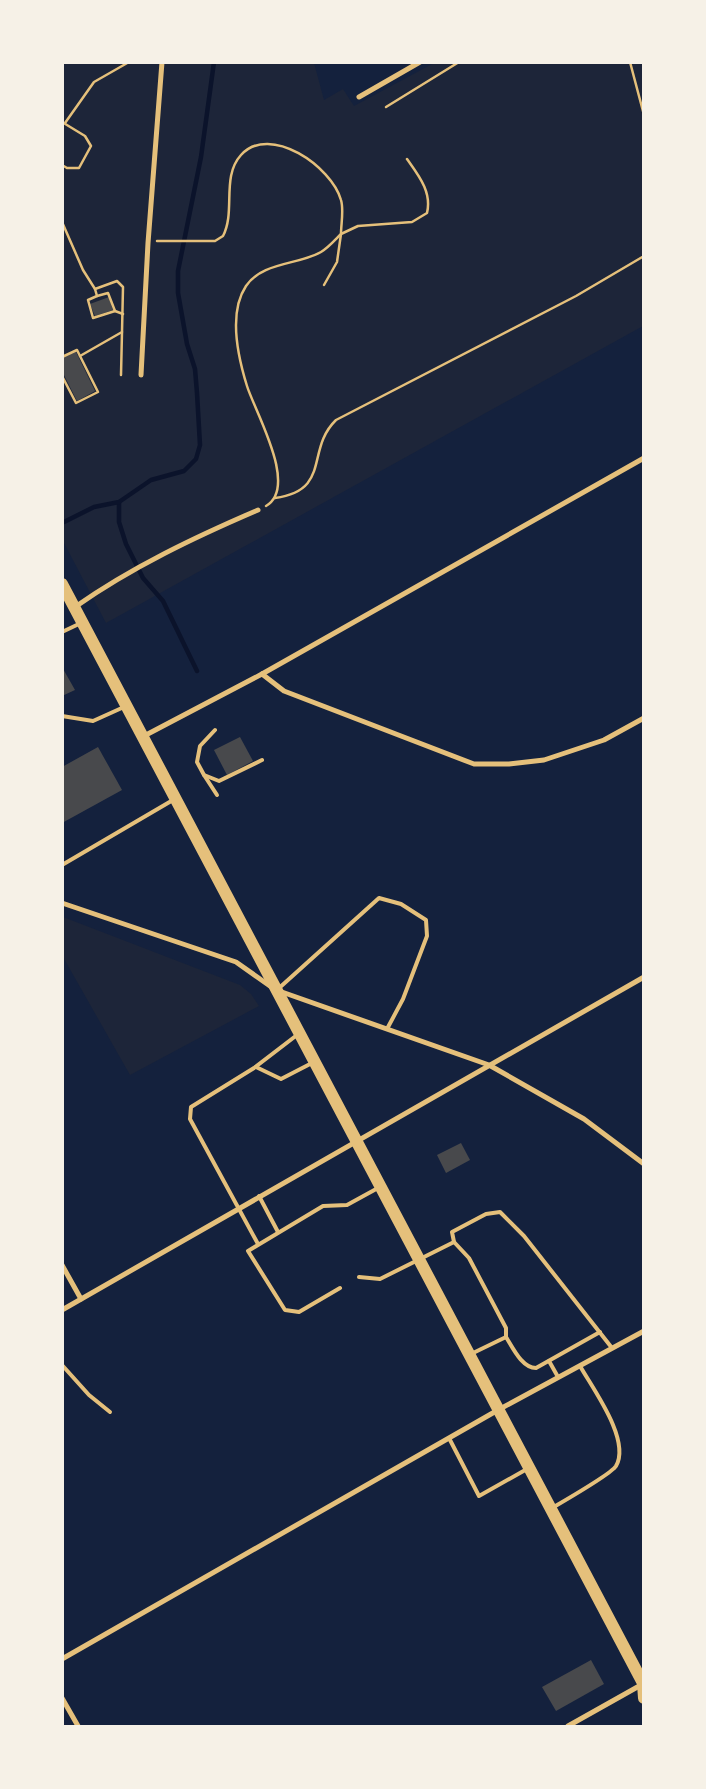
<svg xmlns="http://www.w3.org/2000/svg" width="706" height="1789" font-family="Commissioner,sans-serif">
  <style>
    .green { fill: #1d2539 }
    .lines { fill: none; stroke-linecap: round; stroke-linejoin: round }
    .stream { stroke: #0b132b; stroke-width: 4.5 }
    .building { fill: #48494c }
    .path { stroke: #e5c07b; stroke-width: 2.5 }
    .service { stroke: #e5c07b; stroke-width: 4 }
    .minor { stroke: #e5c07b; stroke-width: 5 }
    .primary { stroke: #e5c07b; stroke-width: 12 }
  </style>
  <rect width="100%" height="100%" fill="#14213d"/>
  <!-- green -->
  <g class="green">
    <polygon points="63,63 314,63 324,100 343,89 354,106 434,63 643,63 643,326 106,623 63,541"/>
    <polygon points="63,917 240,985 251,994 259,1006 130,1075 63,957"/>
  </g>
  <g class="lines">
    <!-- stream -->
    <g class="stream">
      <polyline points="119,502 119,522 126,544 143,578 163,601 197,671"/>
      <polyline points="64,522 94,507 119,502 151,480 184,471 196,459 200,445 197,393 195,369 187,344 178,293 178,271 201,157 214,62"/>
    </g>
  </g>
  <!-- building -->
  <g class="building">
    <polygon points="109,297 113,310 95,316 90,304"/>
    <polygon points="76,352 95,391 77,401 62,371 62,358"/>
    <polygon points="62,667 75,690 62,696"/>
    <polygon points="240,737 253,761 227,775 214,750"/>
    <polygon points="98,747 122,790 62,823 62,767"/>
    <polygon points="461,1143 470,1160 446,1173 437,1155"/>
    <polygon points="591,1660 604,1684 556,1711 542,1687"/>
  </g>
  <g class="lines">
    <!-- path -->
    <g class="path">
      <polyline points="630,62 644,115"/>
      <polyline points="386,107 459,62"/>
      <polyline points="62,122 85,136 91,146 79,168 67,168 62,165"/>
      <polyline points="65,123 94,82 129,62"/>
      <polyline points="62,222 83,270 95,289 117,281 123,287 122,332 80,356"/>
      <path d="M157 241H215L223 236C236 211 221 177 241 155 270 123 332 167 341 200 344 210 341 224 341 234 335 240 328 248 321 252 298 265 262 262 246 286 228 313 238 357 247 386 255 412 299 487 266 506"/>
      <path d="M324 285 337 262 341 234 358 226 412 222 427 213C432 192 419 176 407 159"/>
      <polyline points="95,289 97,296 88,300 93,318 115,311 123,314"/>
      <polyline points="97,296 108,293 115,311"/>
      <polyline points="62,357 77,350 98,392 76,403 62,376"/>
      <polyline points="121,375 122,332"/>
      <path d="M275 498C332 490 305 450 336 420L576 296 644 256"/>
    </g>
    <!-- service -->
    <g class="service">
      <polyline points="62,632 81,623"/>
      <polyline points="62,716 93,721 124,707"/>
      <polyline points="215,730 200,746 197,762 204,775 219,781 262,760"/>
      <polyline points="204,775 217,795"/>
      <polyline points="62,865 173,800"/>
      <polyline points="278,989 379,898 401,904 426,920 427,936 403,999 387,1029"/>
      <polyline points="256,1067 281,1079 312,1063"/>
      <polyline points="259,1196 278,1232"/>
      <polyline points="454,1242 469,1258 506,1328 506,1337"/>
      <polyline points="258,1244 190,1119 191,1107 254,1068 297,1035"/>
      <polyline points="359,1277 380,1279 454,1242 452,1232 486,1214 500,1212 524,1236 612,1348"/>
      <polyline points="340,1288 299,1312 285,1310 248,1251 323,1206 347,1205 378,1188"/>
      <path d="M471 1354 506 1337C513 1348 522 1368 536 1368L600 1332"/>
      <polyline points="549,1361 558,1377"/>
      <polyline points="62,1365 89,1395 110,1412"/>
      <polyline points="449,1438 479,1496 527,1469"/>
      <path d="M552 1508C564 1501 611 1474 616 1466 631 1440 593 1389 580 1366"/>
    </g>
    <!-- minor -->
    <g class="minor">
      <polyline points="359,97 420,62"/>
      <polyline points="141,375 148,243 162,62"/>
      <path d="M75 607C132 567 195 537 258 510"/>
      <polyline points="262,674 284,691 474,764 509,764 544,760 604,740 644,718"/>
      <polyline points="144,736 262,674 644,458"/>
      <polyline points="62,903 236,962 270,986"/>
      <polyline points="279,991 489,1065 584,1119 644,1164"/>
      <polyline points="62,1265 81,1299"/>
      <polyline points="62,1310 644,977"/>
      <polyline points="62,1659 498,1410 644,1331"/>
      <polyline points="62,1698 78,1726"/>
      <polyline points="568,1726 641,1685"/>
    </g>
    <!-- primary -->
    <g class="primary">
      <polyline points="62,584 644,1685"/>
      <polyline points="643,1684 644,1698"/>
    </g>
  </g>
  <!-- border -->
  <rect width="706" height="1789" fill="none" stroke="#f6f1e7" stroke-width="128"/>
</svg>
